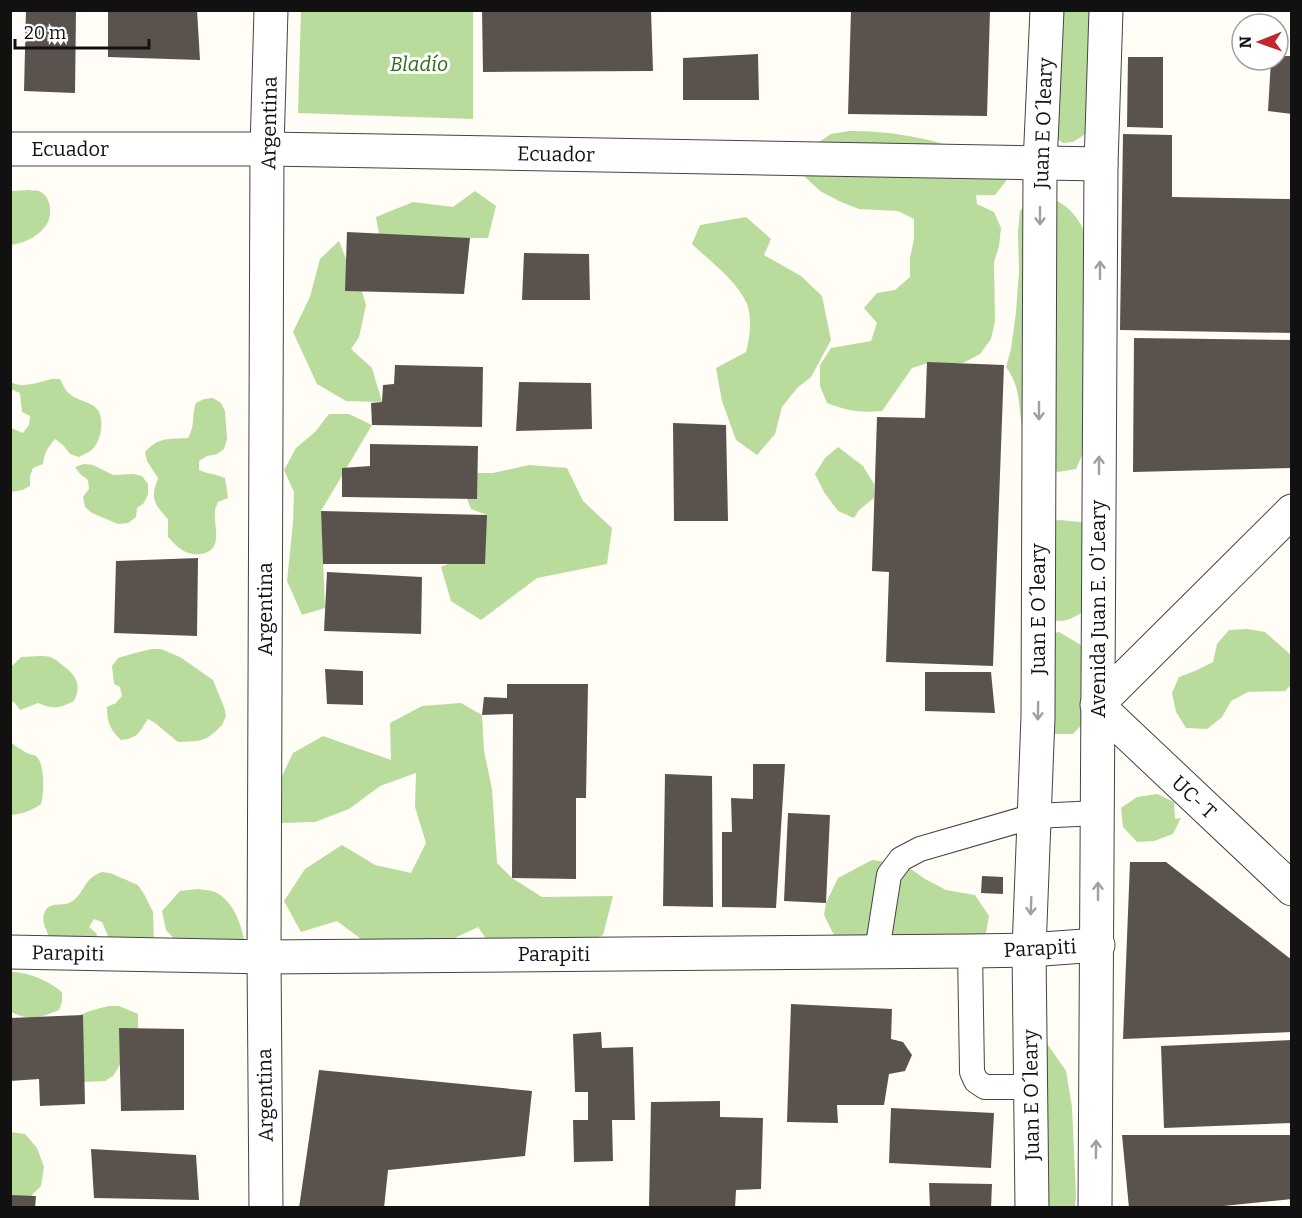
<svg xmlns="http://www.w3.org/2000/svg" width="1302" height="1218" font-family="Bitter,serif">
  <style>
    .forest { fill: #b9dc9c }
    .building { fill: #5a524d }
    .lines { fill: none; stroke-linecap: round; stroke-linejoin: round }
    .service-casing { stroke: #444; stroke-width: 26 }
    .minor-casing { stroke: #444; stroke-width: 35 }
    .tertiary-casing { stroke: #444; stroke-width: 35 }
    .service { stroke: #fff; stroke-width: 24 }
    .minor { stroke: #fff; stroke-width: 33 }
    .tertiary { stroke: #fff; stroke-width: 33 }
    .oneway { stroke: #a0a0a0 }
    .labels { text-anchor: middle; stroke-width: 6; stroke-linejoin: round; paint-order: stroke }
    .park-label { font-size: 20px; font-style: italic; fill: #2f6b1f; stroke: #fff }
    .street-label { font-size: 20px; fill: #111; stroke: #fff }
  </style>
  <rect width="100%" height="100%" fill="#fffdf5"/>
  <!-- forest -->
  <g class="forest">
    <polygon points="301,11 473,11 473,119 298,113"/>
    <polygon points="1050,11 1096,11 1090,131 1073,142 1063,143 1055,137"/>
    <path d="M849 131C905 130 950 145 1002 162L1006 181 995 195H976L977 204 994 212 1001 228 999 246 994 262 995 321 991 339 980 354 963 363H928L912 368 882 411C859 413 849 411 827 403L820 386V365L831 348 871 341 877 323 864 308 877 293 895 290 910 277V258L914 239V219L898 211 859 209 841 202 820 191 804 176 796 157 831 134Z"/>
    <path d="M29 190C32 191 36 190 39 191 53 197 53 219 44 228 36 238 23 243 11 245V191Z"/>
    <polygon points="475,191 496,206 488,238 470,238 453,246 425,236 400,247 379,234 376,217 413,202 453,207"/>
    <path d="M1033 196C1039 197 1047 197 1052 199 1072 206 1081 223 1089 241L1083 453 1076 469 1058 472 1041 467C1035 457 1025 444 1023 433 1018 408 1022 389 1006 367L1011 349 1016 312 1019 272 1018 232 1020 211Z"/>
    <path d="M746 217 771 239 764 255 801 276 822 296 831 340 811 377 797 388 782 407 775 434 757 455 736 440 722 401 716 368 746 352C750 339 752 317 747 304 737 281 710 261 692 244L700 225Z"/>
    <polygon points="339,241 346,259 358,278 366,305 359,337 351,349 372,368 382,402 346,401 317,384 293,332 310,297 320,259"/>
    <path d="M52 379H60C63 385 66 392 71 395 78 401 90 401 97 409 104 417 102 437 95 446 92 451 85 454 79 457L70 454 63 445 55 439C48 447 44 453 43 464L33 468 30 476V486L22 490 11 492V428L23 433 29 425 30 416 22 412 20 393 11 389V382C22 389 39 382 52 379Z"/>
    <path d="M213 398 221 403 225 411 227 439 224 449 217 454 207 456 199 461V470C208 474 216 474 225 478L228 498 218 502C217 505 215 508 215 511 213 526 225 551 200 554 186 556 177 547 168 537V519C154 504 150 499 158 478L147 461 145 452C158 437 169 439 188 438 196 424 191 417 196 403L204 399Z"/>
    <polygon points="329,414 349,414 372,425 321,511 325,608 302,615 287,581 293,523 294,492 284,470 296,448 315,432"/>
    <polygon points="838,447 863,466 874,484 874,498 859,510 854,518 838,511 824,492 815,474 825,458"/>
    <polygon points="84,464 93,465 113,475 133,474 142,476 148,484 148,494 144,503 137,508 136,517 128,523 118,524 92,513 85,507 83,497 89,489 88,480 80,474 75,467"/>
    <polygon points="529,465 567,468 583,501 612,528 607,564 537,578 481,620 451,601 441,567 475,552 487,515 471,509 457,473 493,473"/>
    <path d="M1060 520 1098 524 1087 609C1067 623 1061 623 1037 617L1043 522Z"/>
    <polygon points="1247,629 1265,632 1291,655 1291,685 1285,691 1248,692 1231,701 1222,717 1207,729 1186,728 1176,712 1172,693 1179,677 1197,670 1213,662 1217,644 1229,630"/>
    <polygon points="1059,632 1091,651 1087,719 1073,734 1055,734 1037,727 1041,636"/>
    <path d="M152 649H161L180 657 213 680 224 707 226 716 222 725 215 732 207 738 198 741 178 742 155 723 148 719C139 732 139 738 121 740 110 730 107 722 107 707L116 703 122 696 120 687 114 684 112 666 118 658 135 653Z"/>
    <path d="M21 657C30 657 42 655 50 657 56 659 61 664 66 668 78 678 81 687 74 701 59 708 54 710 38 703L20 710 14 702H11V667Z"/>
    <polygon points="461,703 482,715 484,751 492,789 497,863 512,878 542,897 613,896 603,935 569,949 500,959 478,927 444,943 417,968 381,974 365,942 337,921 301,932 284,901 305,869 342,845 375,865 411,873 426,843 415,807 416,773 380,786 349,809 315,822 279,823 276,789 293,753 323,736 391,760 390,723 422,706"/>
    <path d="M10 742C16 746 21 750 27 753 27 753 36 756 36 756 45 763 44 794 41 804 31 811 22 814 11 815Z"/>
    <polygon points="1157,794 1174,802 1175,819 1181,818 1173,834 1154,841 1137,842 1123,827 1121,808 1137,797"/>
    <polygon points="872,860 904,864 925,879 946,890 975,895 989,916 986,933 976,952 852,952 834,935 824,915 826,903 838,878"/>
    <path d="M102 872 110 873 138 885 144 894 153 912 154 940 109 938 102 922 94 919 89 927 97 934 94 944 50 939C47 931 40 920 45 911 51 901 63 907 71 902 85 894 82 879 102 872Z"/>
    <path d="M198 889C204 890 212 890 217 893 234 903 240 922 244 939L228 950 178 943 166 930 162 911 180 891Z"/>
    <path d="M10 972C29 972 47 980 62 992V1002L59 1010C39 1018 30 1021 11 1012Z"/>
    <polygon points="108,1006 119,1006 138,1014 138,1035 113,1076 105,1081 82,1082 72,1018 90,1011"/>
    <polygon points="1048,1045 1066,1071 1072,1107 1076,1194 1075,1207 1038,1207 1031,1062"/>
    <polygon points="11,1132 25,1134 37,1148 44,1167 41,1186 28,1199 11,1201"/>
  </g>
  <!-- building -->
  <g class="building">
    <polygon points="26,10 76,10 75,93 24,91"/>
    <polygon points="108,10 197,10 200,60 108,57"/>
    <polygon points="482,10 651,10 653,71 483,72"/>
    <polygon points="851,10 990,10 987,116 848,114"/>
    <polygon points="758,54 759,100 683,100 683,58"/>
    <polygon points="1278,56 1292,56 1292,114 1268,111 1271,60 1278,60"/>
    <polygon points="1128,57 1163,57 1163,128 1127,127"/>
    <polygon points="1123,134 1172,135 1172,197 1292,199 1292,333 1120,330"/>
    <polygon points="347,232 470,238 464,294 345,291"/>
    <polygon points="524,253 589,254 590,300 522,300"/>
    <polygon points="1134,338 1292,340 1291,468 1133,472"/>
    <polygon points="927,362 1004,365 993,666 886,662 889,572 872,571 877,417 925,418"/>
    <polygon points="395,365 483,367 482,427 372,425 371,403 382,402 383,385 394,384"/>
    <polygon points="519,382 591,383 592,429 516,431"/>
    <polygon points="673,423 726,425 728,521 674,521"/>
    <polygon points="370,444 478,446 477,499 342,497 342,468 370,466"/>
    <polygon points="321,511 487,515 485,564 323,564"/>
    <polygon points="198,558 197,636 114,633 116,561"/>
    <polygon points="327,572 422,577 421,634 324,631"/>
    <polygon points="325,669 363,671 363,705 327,704"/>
    <polygon points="925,672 991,672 995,713 925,711"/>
    <polygon points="507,684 588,684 586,798 576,798 576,879 512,878 513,714 482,715 484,697 507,698"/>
    <polygon points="753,764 785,764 776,908 722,907 722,832 732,832 731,798 753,799"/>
    <polygon points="665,774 712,776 713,907 663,906"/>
    <polygon points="788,813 830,815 826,903 784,901"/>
    <polygon points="1130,862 1166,862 1292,960 1292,1032 1123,1039"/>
    <polygon points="982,876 1003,877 1003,894 981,893"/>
    <polygon points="791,1004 892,1009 891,1039 903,1042 912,1055 905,1071 889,1074 884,1105 837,1105 838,1123 787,1122"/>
    <polygon points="83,1015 85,1104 40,1106 39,1079 10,1081 10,1018"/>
    <polygon points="119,1028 184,1029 184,1110 121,1111"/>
    <polygon points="601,1032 602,1048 633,1047 635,1120 612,1120 613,1161 574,1162 573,1120 588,1120 588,1092 575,1092 573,1034"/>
    <polygon points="1292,1040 1292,1123 1164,1128 1161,1046"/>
    <polygon points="319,1070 532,1091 525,1156 388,1170 384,1208 299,1208"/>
    <polygon points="720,1101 720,1117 763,1118 761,1189 736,1190 735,1208 649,1208 651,1102"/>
    <polygon points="891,1108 994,1113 991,1168 889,1163"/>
    <polygon points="1122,1135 1292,1135 1292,1199 1204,1208 1129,1208"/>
    <polygon points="91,1149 196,1155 199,1200 94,1198"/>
    <polygon points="929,1183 992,1184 991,1208 930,1208"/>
    <polygon points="10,1195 36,1196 35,1208 10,1208"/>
  </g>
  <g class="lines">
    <defs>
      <g id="service">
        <polyline points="877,951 889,875 901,859 920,849 1034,816 1098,813"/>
        <polyline points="970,951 972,1072 976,1081 985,1087 1031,1087"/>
      </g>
      <g id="minor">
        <polyline points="10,149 267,149 1101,164"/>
        <polyline points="1292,511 1097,705 1292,889"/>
        <polyline points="10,952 264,957 970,951 1029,950 1098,945"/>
        <polyline points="266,1208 264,957 267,149 271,10"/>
      </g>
      <g id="tertiary">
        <polyline points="1032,1208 1029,950 1038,717 1040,164 1047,10"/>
        <polyline points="1095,1208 1101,164 1106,10"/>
      </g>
    </defs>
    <!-- service casing -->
    <use href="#service" class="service-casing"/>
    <!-- minor casing -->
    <use href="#minor" class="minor-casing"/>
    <!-- tertiary casing -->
    <use href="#tertiary" class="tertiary-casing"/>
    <!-- service -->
    <use href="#service" class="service"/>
    <!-- minor -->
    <use href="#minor" class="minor"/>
    <!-- tertiary -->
    <use href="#tertiary" class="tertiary"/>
  </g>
  <!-- one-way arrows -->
  <defs><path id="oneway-shaft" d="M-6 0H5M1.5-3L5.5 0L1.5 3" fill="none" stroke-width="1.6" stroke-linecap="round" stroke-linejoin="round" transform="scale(1.5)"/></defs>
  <g class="oneway">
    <use href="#oneway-shaft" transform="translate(1040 216) rotate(90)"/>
    <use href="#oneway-shaft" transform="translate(1100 270) rotate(-90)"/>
    <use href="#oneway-shaft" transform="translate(1039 411) rotate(90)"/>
    <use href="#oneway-shaft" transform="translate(1099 465) rotate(-90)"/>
    <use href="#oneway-shaft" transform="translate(1038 711) rotate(91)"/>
    <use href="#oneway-shaft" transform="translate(1098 891) rotate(-90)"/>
    <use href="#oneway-shaft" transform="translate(1031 906) rotate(92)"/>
    <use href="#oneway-shaft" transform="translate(1096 1149) rotate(-89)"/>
  </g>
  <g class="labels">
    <!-- park labels -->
    <g class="park-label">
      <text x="419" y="71">Bladío</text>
    </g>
    <!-- street labels -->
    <g class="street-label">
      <text transform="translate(269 123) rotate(-89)" y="7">Argentina</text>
      <text transform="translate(1043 123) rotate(-88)" y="7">Juan E O´leary</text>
      <text x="70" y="156">Ecuador</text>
      <text transform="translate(556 154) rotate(1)" y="7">Ecuador</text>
      <text transform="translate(265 609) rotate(-90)" y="7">Argentina</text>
      <text transform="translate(1038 609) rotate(-90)" y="7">Juan E O´leary</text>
      <text transform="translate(1098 609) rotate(-90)" y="7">Avenida Juan E. O'Leary</text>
      <text transform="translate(1194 797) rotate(43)" y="7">UC- T</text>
      <text transform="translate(1040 948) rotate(-3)" y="7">Parapiti</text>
      <text transform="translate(68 953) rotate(1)" y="7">Parapiti</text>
      <text x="554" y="961">Parapiti</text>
      <text transform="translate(265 1095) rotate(-91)" y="7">Argentina</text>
      <text transform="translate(1031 1095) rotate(-91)" y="7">Juan E O´leary</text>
    </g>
  </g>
  <!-- border -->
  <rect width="1302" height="1218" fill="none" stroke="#111111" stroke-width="24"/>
  <!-- north arrow -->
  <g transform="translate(1260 42) rotate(269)"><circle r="28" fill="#ffffff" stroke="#a0a0a0" stroke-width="1.5"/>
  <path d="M0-4.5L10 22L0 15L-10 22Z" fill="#c4262e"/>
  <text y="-9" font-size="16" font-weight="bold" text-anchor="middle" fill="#111111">N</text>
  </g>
  <!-- scale -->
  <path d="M15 39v9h134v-9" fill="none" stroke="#111111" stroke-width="3"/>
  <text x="24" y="39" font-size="18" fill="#111111" stroke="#ffffff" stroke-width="4.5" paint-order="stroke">20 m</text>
</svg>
